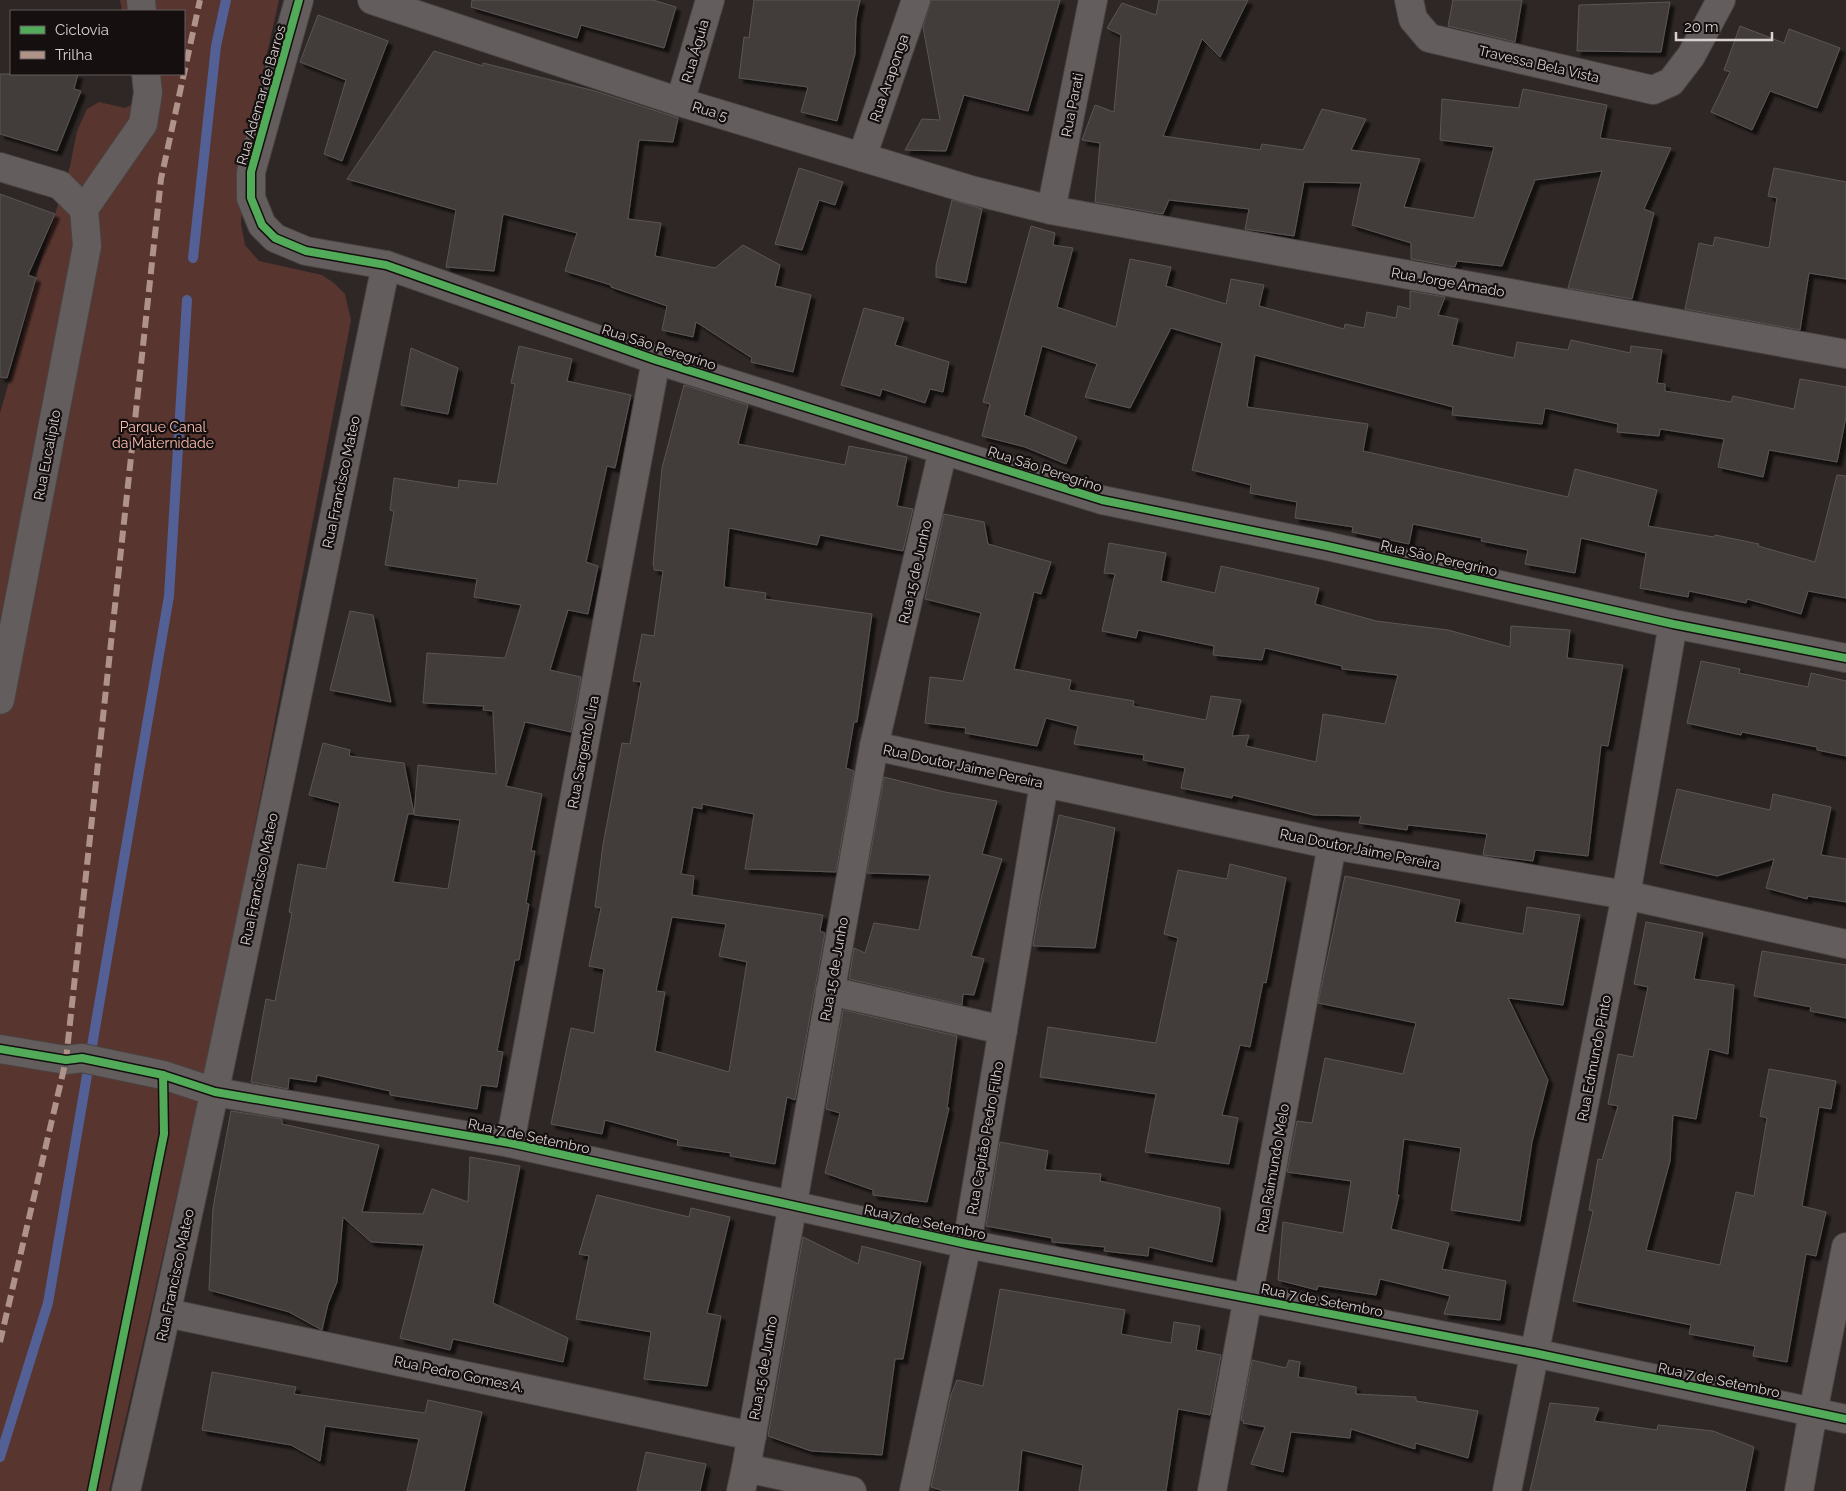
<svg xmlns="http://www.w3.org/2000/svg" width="1846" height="1491" font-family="Raleway,sans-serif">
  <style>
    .green { fill: #59352f }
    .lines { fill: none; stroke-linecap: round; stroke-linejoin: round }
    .stream { stroke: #526096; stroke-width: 10 }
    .building { fill: #423c3b; stroke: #5a5554; fill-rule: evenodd; filter: url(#shadow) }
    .minor-casing { stroke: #494342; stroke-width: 30 }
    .minor { stroke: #635e5d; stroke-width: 28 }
    .quiet { stroke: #af9288; stroke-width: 6; stroke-dasharray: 12 6; stroke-linecap: butt }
    .cycleway-casing { stroke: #15100f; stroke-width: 11 }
    .cycleway { stroke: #51ab58; stroke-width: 8 }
    .labels { text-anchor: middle; stroke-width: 4.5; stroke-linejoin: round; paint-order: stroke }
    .street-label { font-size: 14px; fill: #d9d1d0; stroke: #15100f }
    .park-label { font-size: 14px; fill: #fabcaf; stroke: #15100f }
  </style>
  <defs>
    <filter id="shadow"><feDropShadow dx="4.5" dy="4.5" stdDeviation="1" flood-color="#0009"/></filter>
  </defs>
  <rect width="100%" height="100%" fill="#2e2726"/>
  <!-- green -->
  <polygon class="green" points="120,0 279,0 246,147 241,224 245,245 259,261 322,275 334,283 345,294 351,320 223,994 109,1491 0,1491 0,413 21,340 39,266 70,166 77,131 87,109 99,102 125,108 135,103 136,74 184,74 184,11 122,11"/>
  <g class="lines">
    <!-- stream -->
    <g class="stream">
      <polyline points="193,258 216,46 226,0"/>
      <polyline points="0,1457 48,1303 169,596 187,300"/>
    </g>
  </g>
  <!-- building -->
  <g class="building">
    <polygon points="472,0 653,0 676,7 664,48 581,25 577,38 471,7"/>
    <polygon points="754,0 860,0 856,19 855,54 837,121 801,112 808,87 739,78 744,37 749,38"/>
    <polygon points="931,0 1060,0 1028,111 964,95 946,151 905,150 922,119 940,120 923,27"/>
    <polygon points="1159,0 1248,0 1220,57 1202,39 1163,136 1260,150 1262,144 1303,150 1322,109 1366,119 1351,150 1420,159 1404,207 1474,218 1494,147 1440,140 1442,99 1519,108 1523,89 1607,105 1600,138 1671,148 1644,209 1654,213 1632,299 1568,288 1602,171 1535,180 1502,266 1457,261 1455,267 1411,259 1411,243 1352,225 1361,183 1304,182 1294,236 1245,229 1249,209 1169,200 1163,214 1095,202 1100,143 1082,140 1095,105 1114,112 1121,35 1107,28 1122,3 1156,15"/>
    <polygon points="1453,0 1522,0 1515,42 1448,26"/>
    <polygon points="1670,2 1661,52 1577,51 1579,5"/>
    <polygon points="318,15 388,41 342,161 324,154 346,80 300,62"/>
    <polygon points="1740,26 1784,43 1789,29 1840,48 1817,108 1770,91 1752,130 1711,112 1730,72 1724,70"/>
    <polygon points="434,51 483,66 483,63 595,91 678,118 673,142 639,140 628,219 661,223 655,256 715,268 743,245 780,265 775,286 811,295 793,372 751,362 752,358 696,322 693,337 662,330 667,306 611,287 611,285 565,271 577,233 503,214 494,271 446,267 456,210 347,179"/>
    <polygon points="0,74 78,74 74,89 81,91 57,151 0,134"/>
    <polygon points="799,168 843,182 835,205 819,200 802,250 775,244"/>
    <polygon points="1774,168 1846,182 1846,279 1809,273 1800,330 1685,309 1699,243 1713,246 1715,237 1769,248 1777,198 1768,196"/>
    <polygon points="0,194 55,214 28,275 36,278 7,378 0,377"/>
    <polygon points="952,200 982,209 966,283 936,277 936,266"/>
    <polygon points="1031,226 1055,233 1053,245 1073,248 1057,307 1116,327 1130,259 1171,267 1166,286 1226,304 1231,279 1264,285 1259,306 1344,329 1345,324 1364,328 1367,312 1396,318 1398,306 1410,309 1410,291 1445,297 1438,315 1458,319 1452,345 1514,358 1517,342 1568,350 1571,340 1630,353 1631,346 1662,350 1657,383 1665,384 1665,391 1731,402 1733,396 1794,409 1800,379 1846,387 1846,417 1837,462 1769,450 1763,477 1718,467 1724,439 1660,429 1659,436 1617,432 1618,424 1545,408 1542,424 1452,415 1453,407 1255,355 1247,407 1368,424 1363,451 1568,497 1575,469 1657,490 1648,526 1714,537 1715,535 1759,544 1758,546 1815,562 1837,475 1846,476 1846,598 1808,591 1801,614 1747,599 1746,603 1689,591 1688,597 1640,588 1646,553 1581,538 1575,573 1525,564 1528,550 1481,541 1482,538 1413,524 1409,544 1352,532 1353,527 1295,518 1297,502 1250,493 1251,485 1192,470 1222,343 1171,328 1130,408 1085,397 1097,364 1042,346 1024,415 1077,437 1066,464 1025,447 982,436 990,404 983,402"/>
    <polygon points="864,308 904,318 895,345 949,362 943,392 930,389 925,403 882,389 880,396 841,385"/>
    <polygon points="519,346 572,359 567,381 631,395 615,468 607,466 586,562 598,566 588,614 568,610 550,670 581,677 571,732 525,722 506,786 542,794 531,851 535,851 526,903 529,904 519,960 515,960 497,1051 503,1052 497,1087 481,1085 477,1109 390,1095 390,1091 317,1075 316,1082 289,1078 288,1089 251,1082 266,999 275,1001 292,913 289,912 298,864 326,869 340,803 309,795 323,743 350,750 349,756 404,763 414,814 408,814 393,882 448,889 460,820 414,815 418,765 496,774 493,711 483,710 484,706 423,703 427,653 505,658 521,605 474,597 477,579 385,565 394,511 390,510 394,478 458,488 459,480 497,484 515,384 511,383"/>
    <polygon points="411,348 458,368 448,414 401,405"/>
    <path d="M684 385 748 405 738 444 845 465 849 446 907 457 897 506 913 509 903 551 820 535 817 545 729 528 724 587 766 593 765 599 872 614 857 722H854L846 768 854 771 836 872 745 869 754 814 702 804V809L693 807 681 874 694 876 692 895 823 915 820 931 825 933 795 1100 787 1097 775 1164 730 1156 731 1153 677 1145 678 1140 605 1120 602 1134 551 1124 571 1028 594 1033 604 969 589 966 601 908 595 907 603 845 622 743 630 744 641 682 633 681 642 634 654 636 663 571 654 570V566L653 565 662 468ZM672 917 726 924 719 956 747 962 729 1072 655 1051 665 992 656 991Z"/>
    <polygon points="944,514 984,522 988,544 1051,562 1041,594 1034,592 1014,669 1071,680 1069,690 1134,701 1133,706 1206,720 1211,696 1241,700 1232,736 1249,735 1246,746 1316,762 1323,714 1385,724 1398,675 1342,669 1342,666 1265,648 1262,660 1213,655 1214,646 1138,630 1136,638 1102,631 1115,574 1104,573 1109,543 1166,553 1161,581 1215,593 1221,566 1319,588 1315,604 1376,621 1448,630 1510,647 1511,626 1570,630 1567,658 1623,665 1608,746 1601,745 1588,856 1535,850 1533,861 1483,855 1487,834 1408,825 1407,830 1359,823 1361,816 1314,815 1233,795 1232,798 1181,788 1185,768 1143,760 1144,755 1074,744 1078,726 1046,718 1037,746 965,733 966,728 925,723 930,677 963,681 981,613 925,599"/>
    <polygon points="350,611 373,615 391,702 330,690"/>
    <polygon points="1701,661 1740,669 1739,673 1808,687 1811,673 1846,681 1846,756 1817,750 1817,747 1742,732 1741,735 1687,723"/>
    <polygon points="884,777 945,792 997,801 982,854 1002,859 971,956 984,959 974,995 963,994 962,1005 849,979 854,948 865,953 874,923 919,930 930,875 867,873"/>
    <polygon points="1677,789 1770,810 1773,794 1831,807 1821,855 1846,859 1846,902 1808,896 1807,899 1766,888 1774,859 1717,876 1660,863"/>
    <polygon points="1059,815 1115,828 1095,948 1033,946 1041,899"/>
    <polygon points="1230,864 1286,878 1266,983 1263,982 1250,1047 1240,1045 1222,1115 1238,1118 1229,1164 1145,1152 1156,1094 1040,1077 1048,1027 1156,1043 1178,938 1164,934 1178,870 1227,879"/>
    <polygon points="1345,876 1460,900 1455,922 1523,934 1527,907 1580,915 1563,1005 1508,998 1548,1080 1532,1142 1520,1221 1451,1210 1461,1148 1404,1139 1397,1195 1399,1195 1391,1229 1449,1243 1442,1269 1506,1281 1500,1320 1444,1314 1450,1296 1380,1279 1376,1295 1318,1286 1317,1290 1278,1280 1283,1222 1343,1233 1351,1181 1287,1172 1297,1121 1312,1123 1325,1058 1403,1074 1416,1023 1318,1003"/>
    <polygon points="1646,922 1703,933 1694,979 1734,985 1728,1054 1709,1049 1696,1119 1673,1115 1670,1161 1646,1250 1720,1265 1736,1192 1754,1196 1767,1118 1760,1116 1769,1069 1836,1081 1831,1109 1819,1107 1802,1206 1826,1212 1816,1256 1806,1254 1787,1362 1753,1356 1755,1346 1689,1334 1691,1325 1573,1301 1593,1211 1589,1210 1598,1159 1602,1160 1618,1106 1608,1104 1618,1054 1633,1057 1648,987 1634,984"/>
    <polygon points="1762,951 1846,965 1846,1018 1810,1011 1811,1007 1754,996"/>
    <polygon points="843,1010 957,1036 947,1108 949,1108 927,1202 873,1195 873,1190 825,1173 840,1113 826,1109"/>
    <polygon points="231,1111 282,1119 282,1124 379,1145 362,1212 423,1214 432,1189 468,1202 470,1157 520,1166 493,1303 568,1338 563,1362 453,1339 450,1350 400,1338 424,1245 371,1242 343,1217 337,1282 328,1304 322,1330 289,1312 209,1290 213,1208"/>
    <polygon points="1000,1142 1048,1151 1045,1170 1101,1174 1100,1181 1220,1208 1220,1218 1212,1262 1149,1247 1148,1256 1104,1251 1105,1247 1052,1242 1052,1238 986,1226"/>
    <polygon points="597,1195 689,1217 691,1208 730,1217 707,1313 721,1316 707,1386 644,1379 651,1332 576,1319 589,1256 579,1254"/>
    <polygon points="803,1237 858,1264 862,1246 921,1262 903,1359 895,1359 882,1455 811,1451 768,1436"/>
    <polygon points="1000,1289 1125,1310 1121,1334 1171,1343 1174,1322 1200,1326 1196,1350 1221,1355 1210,1415 1178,1409 1166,1491 1079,1491 1083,1465 1022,1450 1018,1491 944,1491 931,1487 951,1395 957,1380 983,1386"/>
    <polygon points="1252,1360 1286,1368 1289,1360 1300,1362 1298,1377 1356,1387 1356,1394 1416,1397 1416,1401 1478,1411 1468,1458 1415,1443 1415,1449 1351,1429 1350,1438 1291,1432 1283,1472 1251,1464 1265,1427 1243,1423 1244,1421 1241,1420"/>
    <polygon points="212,1372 296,1387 294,1394 425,1413 428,1400 482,1412 464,1491 407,1491 419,1439 325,1426 320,1461 291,1445 202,1430"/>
    <polygon points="1550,1403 1599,1408 1594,1421 1657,1430 1658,1425 1713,1431 1754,1447 1745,1491 1530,1491"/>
    <polygon points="646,1452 706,1464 700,1491 637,1491"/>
  </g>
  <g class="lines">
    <defs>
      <g id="minor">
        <polyline points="141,0 142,11"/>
        <polyline points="299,0 251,172 251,198 262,225 275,238 306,251 386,265 656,360 1102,500 1327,546 1673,624 1846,658"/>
        <polyline points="372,0 680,102 971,190 1051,210 1846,354"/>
        <polyline points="1409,0 1413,19 1429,38 1653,90 1671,82 1691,56 1721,0"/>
        <polyline points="680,102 710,0"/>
        <polyline points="862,157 916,0"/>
        <polyline points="0,167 60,185 84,209"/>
        <polyline points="84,209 143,124 148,93 146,74"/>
        <polyline points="1051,210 1093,0"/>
        <polyline points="0,700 87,246 84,209"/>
        <polyline points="874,746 1332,845 1626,895 1846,944"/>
        <polyline points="830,991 1003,1030"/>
        <polyline points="0,1049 66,1060 82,1058 163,1075 215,1092 510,1143 967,1244 1534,1353 1846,1419"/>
        <polyline points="510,1143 656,360"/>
        <polyline points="167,1313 752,1436"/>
        <polyline points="746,1468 852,1491"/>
        <path d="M126 1491C220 1084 301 674 386 265"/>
        <polyline points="741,1491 746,1468 874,746 943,450"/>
        <polyline points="914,1491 967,1244 1044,784"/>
        <polyline points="1212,1491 1332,845"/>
        <polyline points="1507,1491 1626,895 1673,624"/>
        <polyline points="1799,1491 1813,1412 1846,1247"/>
      </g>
    </defs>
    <!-- minor casing -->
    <use href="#minor" class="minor-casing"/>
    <!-- minor -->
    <use href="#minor" class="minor"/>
    <!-- quiet -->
    <polyline class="quiet" points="0,1342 66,1060 161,179 200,0"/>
    <defs>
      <g id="cycleway">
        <polyline points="299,0 251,172 251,198 262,225 275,238 306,251 386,265 656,360 1102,500 1327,546 1673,624 1846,658"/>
        <polyline points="0,1049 66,1060 82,1058 163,1075 215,1092 510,1143 967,1244 1534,1353 1846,1419"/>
        <polyline points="92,1491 164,1134 163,1075"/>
      </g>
    </defs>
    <!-- cycleway casing -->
    <use href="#cycleway" class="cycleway-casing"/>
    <!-- cycleway -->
    <use href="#cycleway" class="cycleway"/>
  </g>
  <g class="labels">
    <!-- street labels -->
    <g class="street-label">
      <text transform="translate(695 51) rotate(-74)" y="5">Rua Águia</text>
      <text transform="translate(1539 64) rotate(13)" y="5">Travessa Bela Vista</text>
      <text transform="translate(889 78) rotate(-71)" y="5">Rua Araponga</text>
      <text transform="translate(261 95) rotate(-74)" y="5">Rua Ademar de Barros</text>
      <text transform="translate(1072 105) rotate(-79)" y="5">Rua Parati</text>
      <text transform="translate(710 111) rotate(17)" y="5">Rua 5</text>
      <text transform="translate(1448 282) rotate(10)" y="5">Rua Jorge Amado</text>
      <text transform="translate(659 347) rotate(18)" y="5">Rua São Peregrino</text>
      <text transform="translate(47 455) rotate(-79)" y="5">Rua Eucalipito</text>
      <text transform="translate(1045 469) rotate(18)" y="5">Rua São Peregrino</text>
      <text transform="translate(341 482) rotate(-78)" y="5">Rua Francisco Mateo</text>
      <text transform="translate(1439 558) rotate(13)" y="5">Rua São Peregrino</text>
      <text transform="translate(915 572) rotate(-77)" y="5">Rua 15 de Junho</text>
      <text transform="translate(583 752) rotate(-79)" y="5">Rua Sargento Lira</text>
      <text transform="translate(963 766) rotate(12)" y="5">Rua Doutor Jaime Pereira</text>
      <text transform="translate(1360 849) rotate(11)" y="5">Rua Doutor Jaime Pereira</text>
      <text transform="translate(259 879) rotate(-78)" y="5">Rua Francisco Mateo</text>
      <text transform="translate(834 969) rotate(-80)" y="5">Rua 15 de Junho</text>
      <text transform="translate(1594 1058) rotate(-79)" y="5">Rua Edmundo Pinto</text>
      <text transform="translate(529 1136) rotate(12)" y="5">Rua 7 de Setembro</text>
      <text transform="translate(985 1138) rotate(-80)" y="5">Rua Capitão Pedro Filho</text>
      <text transform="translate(1273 1168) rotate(-80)" y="5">Rua Raimundo Melo</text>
      <text transform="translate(925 1222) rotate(12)" y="5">Rua 7 de Setembro</text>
      <text transform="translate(175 1275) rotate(-78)" y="5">Rua Francisco Mateo</text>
      <text transform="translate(1322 1300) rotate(11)" y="5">Rua 7 de Setembro</text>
      <text transform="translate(763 1368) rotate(-80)" y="5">Rua 15 de Junho</text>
      <text transform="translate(459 1374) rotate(12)" y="5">Rua Pedro Gomes A.</text>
      <text transform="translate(1719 1380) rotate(12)" y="5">Rua 7 de Setembro</text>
    </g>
    <!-- park labels -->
    <g class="park-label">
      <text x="163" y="432">Parque Canal<tspan x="163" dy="16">da Maternidade</tspan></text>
    </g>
  </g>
  <!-- legend -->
  <rect x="10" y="10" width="175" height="65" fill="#15100f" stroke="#635d5c"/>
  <rect x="20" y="26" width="25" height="8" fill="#51ab58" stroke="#635d5c"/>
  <text x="55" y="35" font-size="15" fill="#d9d1d0">Ciclovia</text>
  <rect x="20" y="51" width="25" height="8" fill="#af9288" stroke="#635d5c"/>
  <text x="55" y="60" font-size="15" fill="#d9d1d0">Trilha</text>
  <!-- scale -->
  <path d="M1676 32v8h96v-8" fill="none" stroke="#d9d1d0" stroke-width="2.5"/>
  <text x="1684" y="32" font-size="15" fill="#d9d1d0" stroke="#15100f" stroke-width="4" paint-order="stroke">20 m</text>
</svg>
